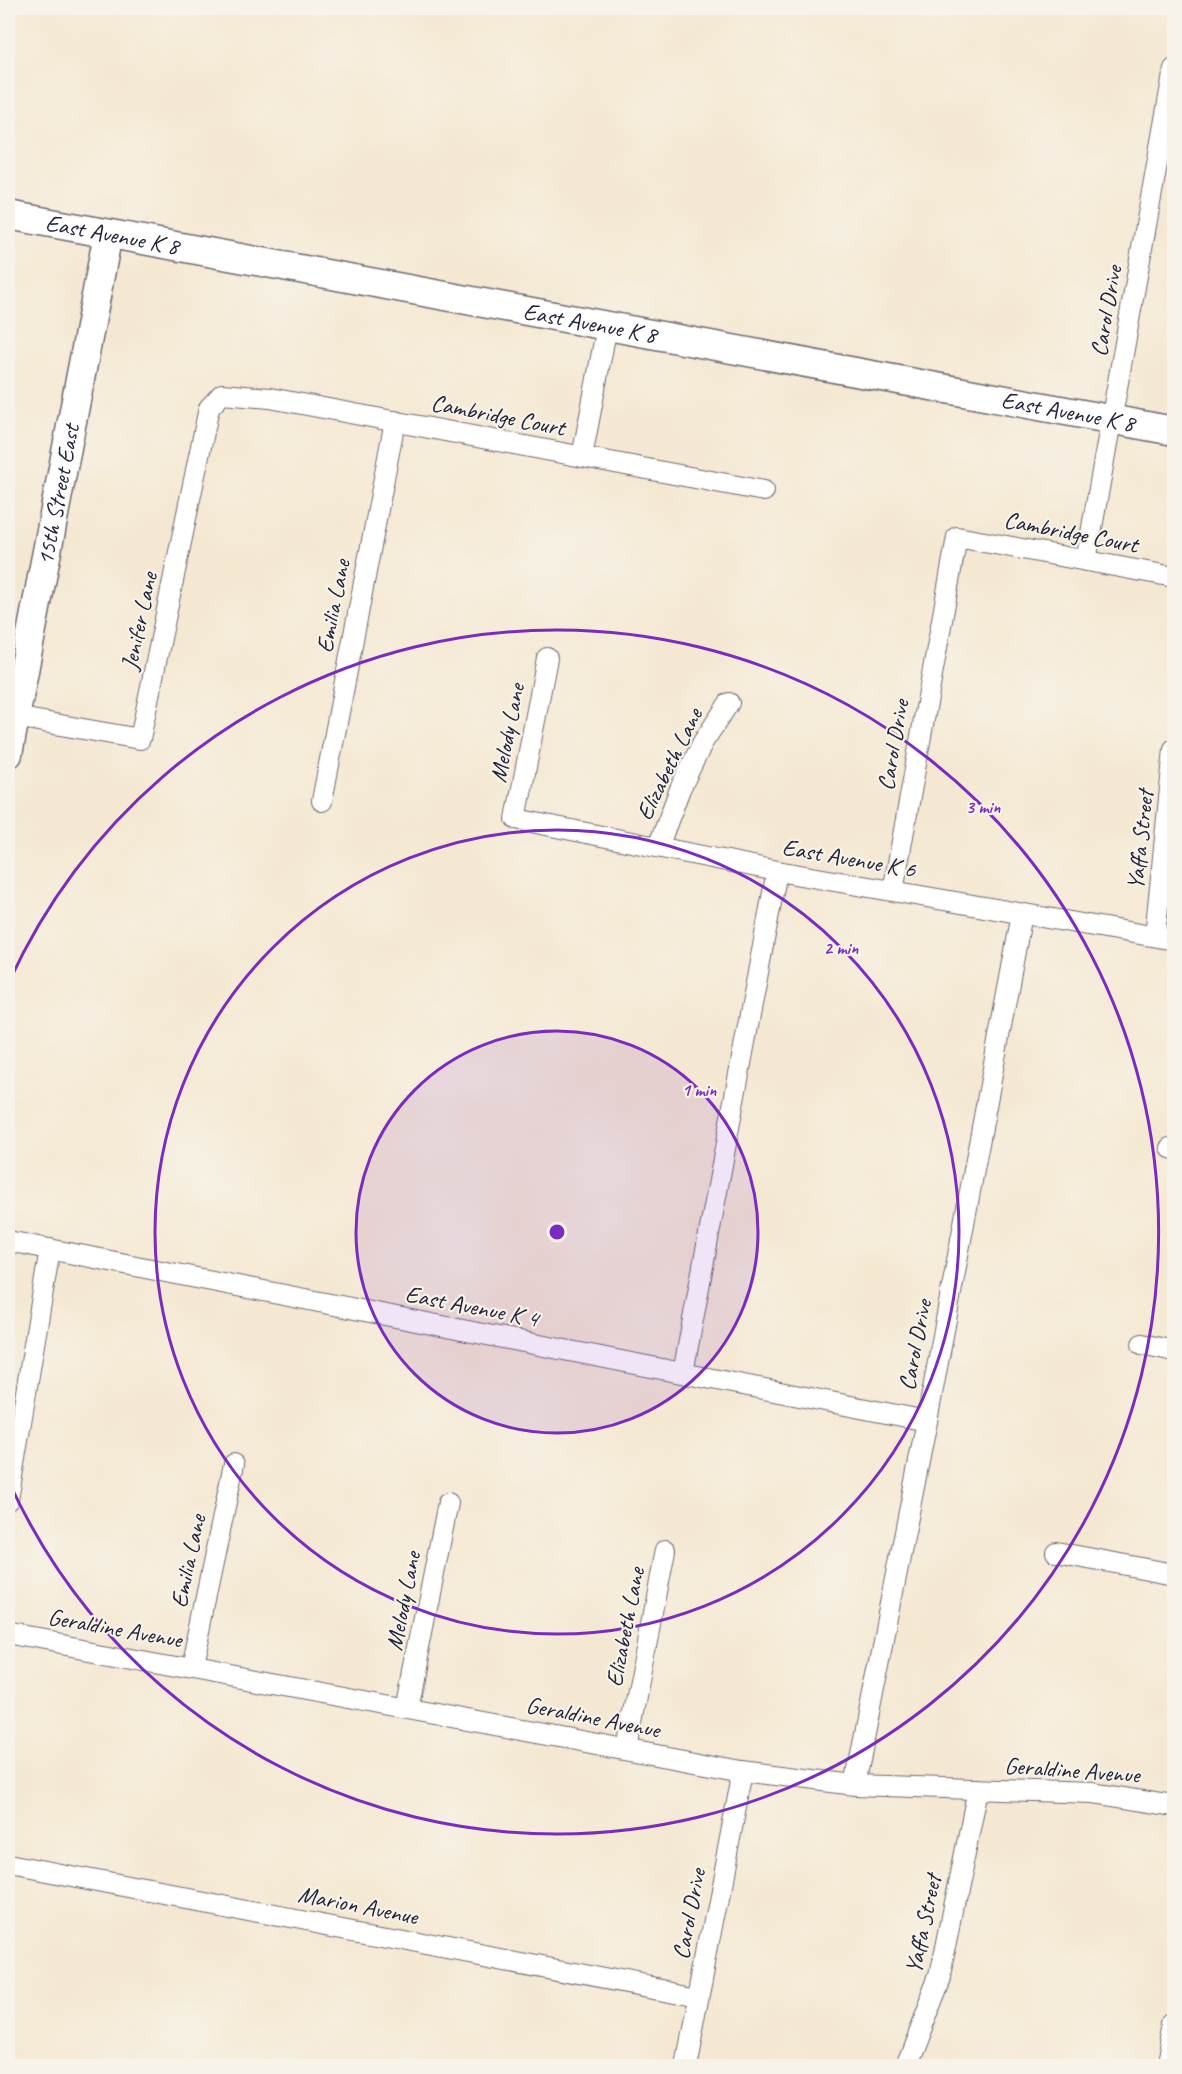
<svg xmlns="http://www.w3.org/2000/svg" width="1182" height="2074" font-family="Caveat,sans-serif">
  <style>
    .lines { fill: none; stroke-linecap: round; stroke-linejoin: round }
    .street-casing { stroke: #6c6770; stroke-width: 22 }
    .secondary-casing { stroke: #6c6770; stroke-width: 31 }
    .street { stroke: #fff; stroke-width: 20 }
    .secondary { stroke: #fff; stroke-width: 28 }
    .ring { fill: none; stroke: #7b2cbf; stroke-width: 3 }
    .labels { text-anchor: middle; stroke-width: 4.5; stroke-linejoin: round; paint-order: stroke }
    .street-label { font-size: 24px; fill: #22223b; stroke: #f7f3e8 }
    .centre { fill: #7b2cbf; stroke: #f7f3e8; stroke-width: 3 }
    .ring-label { font-size: 18px; text-anchor: middle; font-weight: bold; fill: #7b2cbf; stroke: #f7f3e8; stroke-width: 4.5; stroke-linejoin: round; paint-order: stroke }
  </style>
  <rect width="100%" height="100%" fill="#f7f3e8"/>
  <filter id="ink" filterUnits="userSpaceOnUse"><feTurbulence type="fractalNoise" baseFrequency=".0167" numOctaves="2"/><feDisplacementMap in="SourceGraphic" scale="12" xChannelSelector="R" yChannelSelector="G"/><feConvolveMatrix kernelMatrix="1 2 1 2 8 2 1 2 1" color-interpolation-filters="sRGB"/></filter>
  <filter id="wash" filterUnits="userSpaceOnUse"><feTurbulence type="fractalNoise" baseFrequency=".008" numOctaves="4" result="noise"/><feDisplacementMap in="SourceGraphic" scale="24" xChannelSelector="R" yChannelSelector="G"/><feGaussianBlur stdDeviation="1.35" result="paint"/><feColorMatrix in="noise" values="0 0 0 0 0 0 0 0 0 0 0 0 0 0 0 0 0 1.4 0 .05"/><feComposite in="paint" operator="in"/></filter>
  <g filter="url(#wash)">
    <rect width="100%" height="100%" fill="#f4e8d2"/>
  </g>
  <g filter="url(#ink)">
    <g class="lines">
      <defs>
        <g id="street">
          <polyline points="582,457 607,326"/>
          <polyline points="1086,561 1174,69"/>
          <polyline points="547,658 516,819 777,871 1174,940"/>
          <polyline points="15,717 140,739 209,408 222,394 270,398 764,491"/>
          <polyline points="322,801 395,421"/>
          <polyline points="658,847 680,789 703,742 729,703"/>
          <polyline points="893,891 957,537 1174,577"/>
          <polyline points="1155,936 1174,749"/>
          <polyline points="1171,1148 1174,1149"/>
          <polyline points="8,1241 927,1421"/>
          <polyline points="1142,1344 1174,1351"/>
          <polyline points="683,1373 777,871"/>
          <polyline points="8,1500 50,1249"/>
          <polyline points="1056,1552 1174,1574"/>
          <polyline points="8,1635 743,1771 855,1785 1093,1793 1174,1806"/>
          <polyline points="191,1668 234,1464"/>
          <polyline points="407,1708 448,1503"/>
          <polyline points="627,1749 665,1550"/>
          <polyline points="855,1785 927,1421 1022,914"/>
          <polyline points="8,1864 699,1996"/>
          <polyline points="686,2066 743,1771"/>
          <polyline points="905,2066 940,1976 978,1789"/>
          <polyline points="1166,2066 1174,2025"/>
        </g>
        <g id="secondary">
          <path id="s1" d="M8 215 1174 431"/>
          <path id="s2" d="M8 754 108 234"/>
        </g>
      </defs>
      <!-- street casing -->
      <use href="#street" class="street-casing"/>
      <!-- secondary casing -->
      <use href="#secondary" class="secondary-casing"/>
      <!-- street -->
      <use href="#street" class="street"/>
      <!-- secondary -->
      <use href="#secondary" class="secondary"/>
    </g>
  </g>
  <!-- distance rings -->
  <circle cx="557" cy="1232" r="201" fill="#7b2cbf" fill-opacity=".12"/>
  <g class="ring">
    <circle cx="557" cy="1232" r="201"/>
    <circle cx="557" cy="1232" r="402"/>
    <path d="M9 982A602 602 0 1 1 9 1482"/>
  </g>
  <g class="labels">
    <!-- street labels -->
    <g class="street-label">
      <text dy="8" stroke="none"><textPath href="#s1" startOffset="106">East Avenue K 8</textPath></text>
      <text transform="translate(1106 311) rotate(-80)" y="8">Carol Drive</text>
      <text dy="8" stroke="none"><textPath href="#s1" startOffset="592">East Avenue K 8</textPath></text>
      <text dy="8" stroke="none"><textPath href="#s1" startOffset="1078">East Avenue K 8</textPath></text>
      <text transform="translate(498 415) rotate(11)" y="8">Cambridge Court</text>
      <text dy="8" stroke="none"><textPath href="#s2" startOffset="264">15th Street East</textPath></text>
      <text transform="translate(1071 532) rotate(11)" y="8">Cambridge Court</text>
      <text transform="translate(333 606) rotate(-79)" y="8">Emilia Lane</text>
      <text transform="translate(139 621) rotate(-78)" y="8">Jenifer Lane</text>
      <text transform="translate(507 733) rotate(-79)" y="8">Melody Lane</text>
      <text transform="translate(893 745) rotate(-80)" y="8">Carol Drive</text>
      <text transform="translate(669 764) rotate(-64)" y="8">Elizabeth Lane</text>
      <text transform="translate(1140 840) rotate(-84)" y="8">Yaffa Street</text>
      <text transform="translate(849 858) rotate(10)" y="8">East Avenue K 6</text>
      <text transform="translate(472 1306) rotate(11)" y="8">East Avenue K 4</text>
      <text transform="translate(915 1345) rotate(-79)" y="8">Carol Drive</text>
      <text transform="translate(188 1561) rotate(-78)" y="8">Emilia Lane</text>
      <text transform="translate(403 1601) rotate(-79)" y="8">Melody Lane</text>
      <text transform="translate(625 1627) rotate(-79)" y="8">Elizabeth Lane</text>
      <text transform="translate(115 1628) rotate(10)" y="8">Geraldine Avenue</text>
      <text transform="translate(593 1717) rotate(11)" y="8">Geraldine Avenue</text>
      <text transform="translate(1072 1770) rotate(4)" y="8">Geraldine Avenue</text>
      <text transform="translate(358 1905) rotate(11)" y="8">Marion Avenue</text>
      <text transform="translate(689 1914) rotate(-79)" y="8">Carol Drive</text>
      <text transform="translate(923 1924) rotate(-78)" y="8">Yaffa Street</text>
    </g>
  </g>
  <circle cx="557" cy="1232" r="9" class="centre"/>
  <g class="ring-label">
    <text x="983" y="813">3 min</text>
    <text x="841" y="954">2 min</text>
    <text x="699" y="1096">1 min</text>
  </g>
  <!-- margin -->
  <rect width="1182" height="2074" fill="none" stroke="#f7f3e8" stroke-width="30"/>
</svg>
